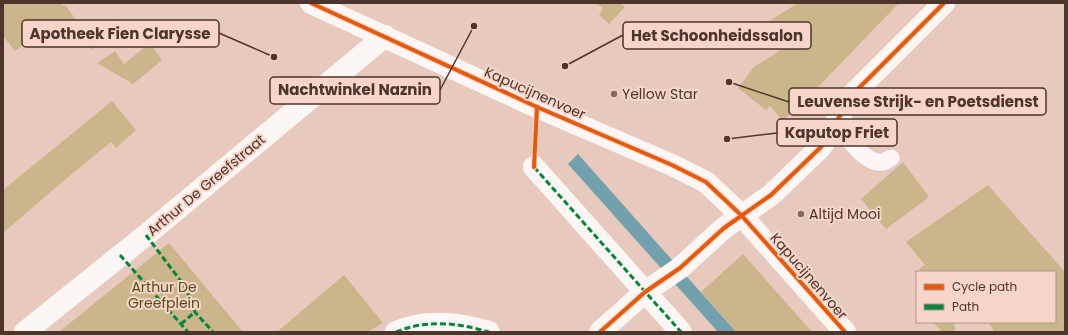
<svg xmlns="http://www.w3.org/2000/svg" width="1068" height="335" font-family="Poppins,sans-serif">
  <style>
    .green { fill: #cab68a }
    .water { fill: #72a0ad }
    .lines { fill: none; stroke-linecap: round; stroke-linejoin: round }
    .lane { stroke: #fcf7f5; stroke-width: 17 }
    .street { stroke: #fcf7f5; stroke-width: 22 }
    .secondary { stroke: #fcf7f5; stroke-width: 22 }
    .quiet { stroke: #00873e; stroke-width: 3; stroke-dasharray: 6 3; stroke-linecap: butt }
    .cycleway-casing { stroke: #f8d5c8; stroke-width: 6 }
    .cycleway { stroke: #e8590c; stroke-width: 4 }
    .poi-dot { fill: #82695f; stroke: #f8d5c8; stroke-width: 1.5 }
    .labels { text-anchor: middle; stroke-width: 4; stroke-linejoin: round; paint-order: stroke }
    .street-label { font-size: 14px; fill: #4b352c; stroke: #f8d5c8 }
    .poi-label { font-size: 14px; fill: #4b352c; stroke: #f8d5c8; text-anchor: start }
    .park-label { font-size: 14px; fill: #544d1c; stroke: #f8d5c8 }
    .leader { fill: none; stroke: #4b352c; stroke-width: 1.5 }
    .callout-dot { fill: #4b352c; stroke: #f8d5c8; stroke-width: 1.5 }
    .callout { fill: #f8d5c8; stroke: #4b352c; stroke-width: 1.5 }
    .callout-label { font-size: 15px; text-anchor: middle; font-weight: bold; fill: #4b352c }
  </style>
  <rect width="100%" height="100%" fill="#e8c9be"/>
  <!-- green -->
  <g class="green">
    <polygon points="3,3 61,3 63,6 65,5 77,21 60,34 45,28 15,51 3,36"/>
    <polygon points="596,3 620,3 625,7 609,24 599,15 603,8"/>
    <polygon points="798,3 899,3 794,112 782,120 770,106 766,110 738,88 754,67 787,46 771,20"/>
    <polygon points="115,19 131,26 92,49 76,41"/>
    <polygon points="150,43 162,60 133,84 97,63 115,51 124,64"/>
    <polygon points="112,101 136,130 116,148 111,142 61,183 3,233 3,190"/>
    <polygon points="903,162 929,197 886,229 861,199"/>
    <polygon points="988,185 1065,272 1065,332 995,332 988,322 1055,322 1055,272 922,272 919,269 925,265 906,242"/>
    <polygon points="169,243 243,332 59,332"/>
    <polygon points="743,254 812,332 736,332 701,292"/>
    <polygon points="344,275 383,323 367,332 277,332"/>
    <polygon points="933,322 956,322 954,324 956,329 952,332 942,332"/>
  </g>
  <!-- water -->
  <polygon class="water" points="578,154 736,332 718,332 568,164"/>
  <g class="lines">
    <!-- lane -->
    <path class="lane" d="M836 124C846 135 865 165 882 162 885 162 888 159 891 158"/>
    <!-- street -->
    <g class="street">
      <polyline points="534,167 681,332"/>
      <polyline points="25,332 146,235 385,36"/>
      <path d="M396 332C427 319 458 323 489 332"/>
      <polyline points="600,332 645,292 680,268 724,228 771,195 821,147 831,132 850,97 944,3"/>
    </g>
    <!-- secondary -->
    <polyline class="secondary" points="311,3 537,107 672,165 706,182 742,216 845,332"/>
    <!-- quiet -->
    <g class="quiet">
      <polyline points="534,167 681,332"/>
      <polyline points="146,235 186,288 195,312 213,332"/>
      <polyline points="120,255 188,332"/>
      <polyline points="181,324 195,312"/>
      <path d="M396 332C427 319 458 323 489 332"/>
    </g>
    <defs>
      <g id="cycleway">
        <polyline points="311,3 537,107 672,165 706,182 742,216 845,332"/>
        <polyline points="534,167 537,107"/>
        <polyline points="600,332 645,292 680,268 724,228 771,195 821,147 831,132 850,97 944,3"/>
      </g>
    </defs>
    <!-- cycleway casing -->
    <use href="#cycleway" class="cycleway-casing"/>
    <!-- cycleway -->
    <use href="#cycleway" class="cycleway"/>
  </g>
  <!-- markers -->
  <g class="poi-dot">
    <circle cx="614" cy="94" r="4"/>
    <circle cx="801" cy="214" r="4"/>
  </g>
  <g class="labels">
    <!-- street labels -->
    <g class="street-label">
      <text transform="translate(535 93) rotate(24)" y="5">Kapucijnenvoer</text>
      <text transform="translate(206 185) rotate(-40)" y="5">Arthur De Greefstraat</text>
      <text transform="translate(809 276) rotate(49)" y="5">Kapucijnenvoer</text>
    </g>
    <!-- poi labels -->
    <g class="poi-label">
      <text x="622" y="99">Yellow Star</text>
      <text x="809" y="219">Altijd Mooi</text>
    </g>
    <!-- park labels -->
    <g class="park-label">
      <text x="164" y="292">Arthur De<tspan x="164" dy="16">Greefplein</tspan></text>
    </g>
  </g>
  <!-- callouts -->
  <path class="leader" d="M274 57L219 33M565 66L623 35M474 26L440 90M729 82L789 102M727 139L777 133"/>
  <g class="callout-dot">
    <circle cx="274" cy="57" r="4"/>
    <circle cx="565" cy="66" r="4"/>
    <circle cx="474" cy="26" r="4"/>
    <circle cx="729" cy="82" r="4"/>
    <circle cx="727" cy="139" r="4"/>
  </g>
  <g class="callout">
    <rect x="22" y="20" width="197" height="27" rx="4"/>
    <rect x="623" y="22" width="188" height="27" rx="4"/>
    <rect x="270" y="77" width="170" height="27" rx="4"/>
    <rect x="789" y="88" width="257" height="27" rx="4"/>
    <rect x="777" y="119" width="120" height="27" rx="4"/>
  </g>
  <g class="callout-label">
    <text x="120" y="39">Apotheek Fien Clarysse</text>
    <text x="717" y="41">Het Schoonheidssalon</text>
    <text x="355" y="95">Nachtwinkel Naznin</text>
    <text x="918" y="107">Leuvense Strijk- en Poetsdienst</text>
    <text x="837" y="138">Kaputop Friet</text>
  </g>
  <!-- border -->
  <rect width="1068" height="335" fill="none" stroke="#4b352c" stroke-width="8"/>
  <!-- legend -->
  <rect x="916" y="271" width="140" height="52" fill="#f8d5c8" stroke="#b3958a"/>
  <rect x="924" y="284" width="20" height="6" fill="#e8590c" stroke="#b3958a"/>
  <text x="952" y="291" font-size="12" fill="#4b352c">Cycle path</text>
  <rect x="924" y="304" width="20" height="6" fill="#00873e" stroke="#b3958a"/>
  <text x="952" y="311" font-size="12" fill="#4b352c">Path</text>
</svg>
